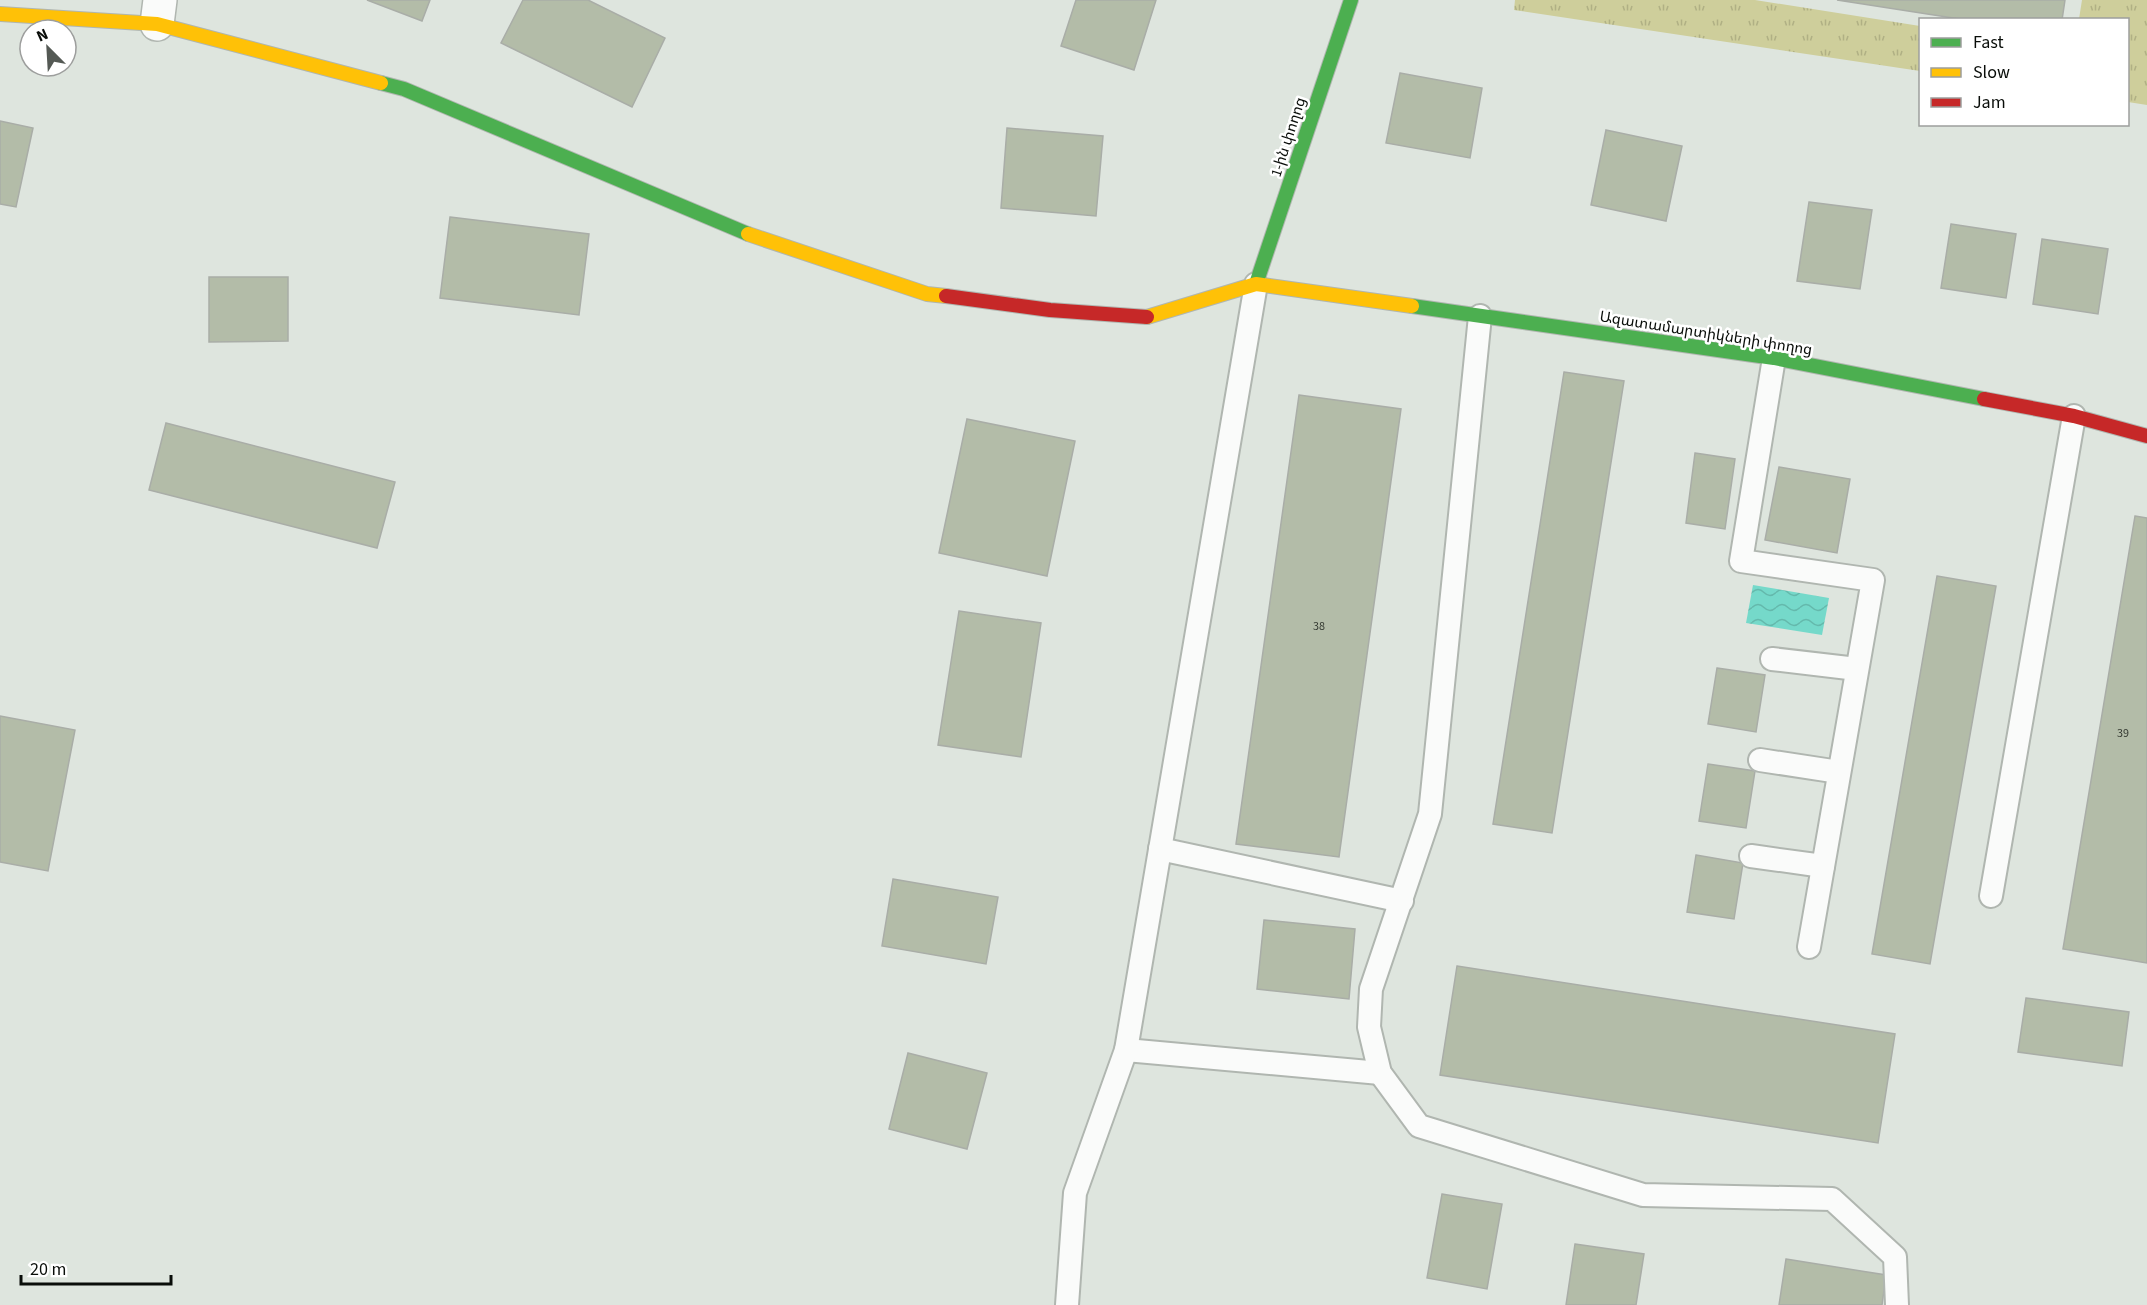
<svg xmlns="http://www.w3.org/2000/svg" width="2147" height="1305" font-family="'Source Sans 3','Noto Sans Armenian',sans-serif">
  <style>
    .grass { fill: url(#grass-tufts) }
    .water { fill: url(#water-waves) }
    .building { fill: #b3bca8; stroke: #a9ada7; stroke-width: 1.5 }
    .lines { fill: none; stroke-linecap: round; stroke-linejoin: round }
    .lane-casing { stroke: #b0b6b0; stroke-width: 26 }
    .street-casing { stroke: #b0b6b0; stroke-width: 36 }
    .fast-casing { stroke: #b0b6b0; stroke-width: 16 }
    .slow-casing { stroke: #b0b6b0; stroke-width: 16 }
    .jam-casing { stroke: #b0b6b0; stroke-width: 16 }
    .lane { stroke: #fafbfa; stroke-width: 22 }
    .street { stroke: #fafbfa; stroke-width: 33 }
    .fast { stroke: #4caf50; stroke-width: 14 }
    .slow { stroke: #ffc107; stroke-width: 14 }
    .jam { stroke: #c62828; stroke-width: 14 }
    .labels { text-anchor: middle; stroke-width: 5; stroke-linejoin: round; paint-order: stroke }
    .number-label { font-size: 12px; fill: #343931 }
    .street-label { font-size: 15px; fill: #090d09; stroke: #fff }
  </style>
  <defs>
    <pattern id="grass-tufts" width="24" height="20" patternUnits="userSpaceOnUse" patternTransform="scale(1.5)"><rect width="24" height="20" fill="#cece9b"/><path d="M3 7l-1-3M5 7V3M7 7l1-3M15 17l-1-3M17 17v-4M19 17l1-3" fill="none" stroke="#b0b084"/></pattern>
    <pattern id="water-waves" width="16" height="10" patternUnits="userSpaceOnUse" patternTransform="scale(1.5)"><rect width="16" height="10" fill="#75d9ca"/><path d="M0 5q4-4 8 0t8 0" fill="none" stroke="#64b9ac"/></pattern>
  </defs>
  <rect width="100%" height="100%" fill="#dee5de"/>
  <!-- grass -->
  <g class="grass">
    <polygon points="1515,0 1755,0 1920,26 1920,71 1514,10"/>
    <polygon points="2082,0 2147,0 2147,105 2128,102 2128,20 2079,19"/>
  </g>
  <!-- water -->
  <polygon class="water" points="1753,585 1829,598 1822,635 1746,623"/>
  <!-- building -->
  <g class="building">
    <polygon points="367,0 430,0 422,21"/>
    <polygon points="523,0 588,0 665,38 632,107 501,43"/>
    <polygon points="1076,0 1156,0 1134,70 1061,46"/>
    <polygon points="1837,0 2065,0 2062,20 1966,20"/>
    <polygon points="1400,73 1482,88 1470,158 1386,143"/>
    <polygon points="0,121 33,128 16,207 0,204"/>
    <polygon points="1007,128 1103,136 1096,216 1001,208"/>
    <polygon points="1606,130 1682,146 1666,221 1591,205"/>
    <polygon points="1809,202 1872,210 1860,289 1797,281"/>
    <polygon points="450,217 589,234 579,315 440,298"/>
    <polygon points="1951,224 2016,234 2006,298 1941,288"/>
    <polygon points="2042,239 2108,249 2098,314 2033,304"/>
    <polygon points="209,277 288,277 288,341 209,342"/>
    <polygon points="1564,372 1624,381 1552,833 1493,824"/>
    <polygon points="1299,395 1401,409 1339,857 1236,844"/>
    <polygon points="967,419 1075,441 1047,576 939,553"/>
    <polygon points="166,423 395,482 377,548 149,490"/>
    <polygon points="1695,453 1735,459 1725,529 1686,523"/>
    <polygon points="1779,467 1850,479 1837,553 1765,540"/>
    <polygon points="2135,516 2147,518 2147,963 2063,949"/>
    <polygon points="1937,576 1996,586 1930,964 1872,954"/>
    <polygon points="959,611 1041,623 1021,757 938,745"/>
    <polygon points="1717,668 1765,675 1756,732 1708,724"/>
    <polygon points="0,716 75,730 48,871 0,862"/>
    <polygon points="1708,764 1755,771 1746,828 1699,821"/>
    <polygon points="1696,855 1743,863 1734,919 1687,912"/>
    <polygon points="893,879 998,897 986,964 882,946"/>
    <polygon points="1264,920 1355,929 1349,999 1257,989"/>
    <polygon points="1457,966 1895,1034 1878,1143 1440,1075"/>
    <polygon points="2026,998 2129,1012 2122,1066 2018,1052"/>
    <polygon points="908,1053 987,1073 967,1149 889,1129"/>
    <polygon points="1442,1194 1502,1204 1487,1289 1427,1278"/>
    <polygon points="1575,1244 1644,1254 1636,1305 1566,1305"/>
    <polygon points="1786,1259 1886,1275 1882,1305 1779,1305"/>
  </g>
  <g class="lines">
    <defs>
      <g id="lane">
        <polyline points="1480,316 1430,814 1371,989 1369,1027 1380,1073 1419,1126 1643,1195 1832,1199 1895,1257 1897,1305"/>
        <polyline points="1774,358 1741,561 1873,580 1809,947"/>
        <polyline points="1772,659 1857,669"/>
        <polyline points="1760,760 1839,772"/>
        <polyline points="1160,849 1402,901"/>
        <polyline points="1751,856 1823,866"/>
        <polyline points="1991,896 2074,416"/>
        <polyline points="1126,1050 1380,1073"/>
        <polyline points="1067,1305 1075,1193 1126,1050 1256,284"/>
      </g>
      <polyline id="street" points="157,24 160,0"/>
      <g id="fast">
        <polyline points="381,83 404,89 748,234"/>
        <polyline points="1256,284 1351,0"/>
        <polyline points="1412,306 1774,358 1984,399"/>
      </g>
      <g id="slow">
        <polyline points="0,14 157,24 381,83"/>
        <polyline points="748,234 927,294 946,296"/>
        <polyline points="1147,317 1256,284 1412,306"/>
      </g>
      <g id="jam">
        <polyline points="946,296 1050,310 1147,317"/>
        <polyline points="1984,399 2074,416 2147,436"/>
      </g>
    </defs>
    <!-- lane casing -->
    <use href="#lane" class="lane-casing"/>
    <!-- street casing -->
    <use href="#street" class="street-casing"/>
    <!-- fast casing -->
    <use href="#fast" class="fast-casing"/>
    <!-- slow casing -->
    <use href="#slow" class="slow-casing"/>
    <!-- jam casing -->
    <use href="#jam" class="jam-casing"/>
    <!-- lane -->
    <use href="#lane" class="lane"/>
    <!-- street -->
    <use href="#street" class="street"/>
    <!-- fast -->
    <use href="#fast" class="fast"/>
    <!-- slow -->
    <use href="#slow" class="slow"/>
    <!-- jam -->
    <use href="#jam" class="jam"/>
  </g>
  <g class="labels">
    <!-- number labels -->
    <g class="number-label">
      <text x="1319" y="630">38</text>
      <text x="2123" y="737">39</text>
    </g>
    <!-- street labels -->
    <g class="street-label">
      <text transform="translate(1288 137) rotate(-72)" y="5">1-ին փողոց</text>
      <text transform="translate(1706 333) rotate(9)" y="5">Ազատամարտիկների փողոց</text>
    </g>
  </g>
  <!-- legend -->
  <rect x="1919" y="18" width="210" height="108" fill="#ffffff" stroke="#9d9e9d" stroke-width="1.5"/>
  <rect x="1931" y="38" width="30" height="9" fill="#4caf50" stroke="#9d9e9d" stroke-width="1.5"/>
  <text x="1973" y="48" font-size="18" fill="#090d09">Fast</text>
  <rect x="1931" y="68" width="30" height="9" fill="#ffc107" stroke="#9d9e9d" stroke-width="1.5"/>
  <text x="1973" y="78" font-size="18" fill="#090d09">Slow</text>
  <rect x="1931" y="98" width="30" height="9" fill="#c62828" stroke="#9d9e9d" stroke-width="1.5"/>
  <text x="1973" y="108" font-size="18" fill="#090d09">Jam</text>
  <!-- north arrow -->
  <g transform="translate(48 48) rotate(336)"><circle r="28" fill="#ffffff" stroke="#9d9e9d" stroke-width="1.5"/>
  <path d="M0-4.5L10 22L0 15L-10 22Z" fill="#545954"/>
  <text y="-9" font-size="16" font-weight="bold" text-anchor="middle" fill="#090d09">N</text>
  </g>
  <!-- scale -->
  <path d="M21 1275v9h150v-9" fill="none" stroke="#090d09" stroke-width="3"/>
  <text x="30" y="1275" font-size="18" fill="#090d09" stroke="#ffffff" stroke-width="4.5" paint-order="stroke">20 m</text>
</svg>
